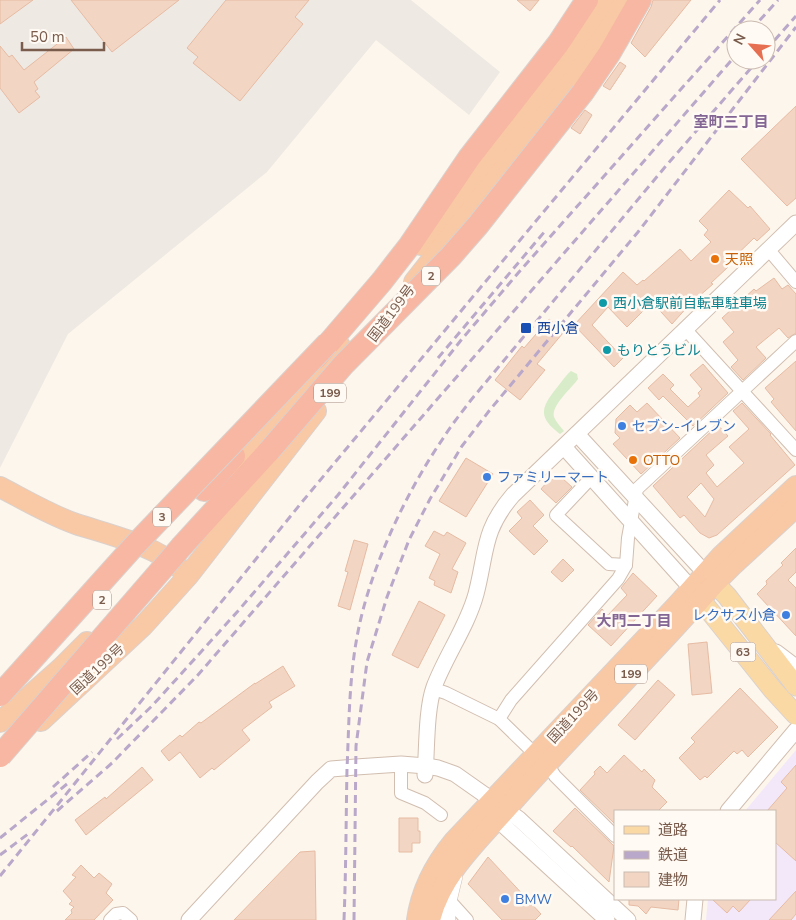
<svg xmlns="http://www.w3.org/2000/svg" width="796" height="920" font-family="'Nunito Sans','Noto Sans JP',sans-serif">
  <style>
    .industrial { fill: #efe9e4 }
    .education { fill: #f3e8fa }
    .green { fill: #d8ecc9 }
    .building { fill: #f3d5c3; stroke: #e6bba3; fill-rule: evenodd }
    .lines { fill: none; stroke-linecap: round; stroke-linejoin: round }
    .minor-casing { stroke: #d1beb0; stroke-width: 14 }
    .tertiary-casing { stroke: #d1beb0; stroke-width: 17 }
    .secondary-casing { stroke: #d6c0b0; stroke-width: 19 }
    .primary-casing { stroke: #dad1cd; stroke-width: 21 }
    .trunk-casing { stroke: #dad1cd; stroke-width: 22 }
    .motorway-casing { stroke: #dad1cd; stroke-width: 24 }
    .minor { stroke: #fff; stroke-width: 12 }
    .tertiary { stroke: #fff; stroke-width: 15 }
    .secondary { stroke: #fff; stroke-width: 18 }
    .primary { stroke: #fbd9a5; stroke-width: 19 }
    .trunk { stroke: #f9c8a4; stroke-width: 20 }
    .motorway { stroke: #f7b7a3; stroke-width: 22 }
    .rail { stroke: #b9a8c9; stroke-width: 3; stroke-dasharray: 8 5; stroke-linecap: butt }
    .motorway-bridge-casing { stroke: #dad1cd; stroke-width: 24; stroke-linecap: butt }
    .motorway-bridge { stroke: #f7b7a3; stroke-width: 22 }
    .food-dot { fill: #e8710a; stroke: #fffaf3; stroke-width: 2 }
    .culture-dot { fill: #0f9aa8; stroke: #fffaf3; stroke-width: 2 }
    .transit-dot { fill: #1a4fb4; stroke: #fffaf3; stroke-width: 2 }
    .shop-dot { fill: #3f7fe0; stroke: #fffaf3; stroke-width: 2 }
    .labels { text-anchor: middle; stroke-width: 5; stroke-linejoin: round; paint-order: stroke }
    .shield { fill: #fffaf3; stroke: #a28b7f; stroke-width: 1 }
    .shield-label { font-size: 12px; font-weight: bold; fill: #7a5c4d }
    .food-label { font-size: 14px; fill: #c56008; stroke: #fffaf3; text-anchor: start }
    .culture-label { font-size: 14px; fill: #0d838f; stroke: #fffaf3; text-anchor: start }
    .street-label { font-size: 14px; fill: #7a5c4d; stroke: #fffaf3 }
    .transit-label { font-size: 14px; fill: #164399; stroke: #fffaf3; text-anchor: start }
    .shop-label { font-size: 14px; fill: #366cbe; stroke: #fffaf3; text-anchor: start }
    .neighbourhood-label { font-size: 15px; font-weight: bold; fill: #846695; stroke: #fffaf3 }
  </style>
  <rect width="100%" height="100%" fill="#fdf6ec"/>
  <!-- industrial -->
  <polygon class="industrial" points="0,0 411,0 500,72 469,115 376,40 267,172 68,334 0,468"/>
  <!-- education -->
  <polygon class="education" points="796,750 796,920 706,920 708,899 775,899 775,811 745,811"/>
  <!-- green -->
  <path class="green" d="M571 371 577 374 578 379C572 388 551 405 554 417 556 422 560 426 564 431L560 434C539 418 540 409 555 390 560 384 565 376 571 371Z"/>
  <!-- building -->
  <g class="building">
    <polygon points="0,0 33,0 0,24"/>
    <polygon points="71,0 179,0 112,52"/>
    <polygon points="226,0 309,0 295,17 303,24 240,101 193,63 198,57 187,48"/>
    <polygon points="517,0 539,0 530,11"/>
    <polygon points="653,0 691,0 645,57 631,43 651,7"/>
    <polygon points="66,37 74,49 34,82 38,89 35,91 40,97 19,113 0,88 0,46 9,57 12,55 24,70"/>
    <polygon points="620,62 626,66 610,90 603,86"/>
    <polygon points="796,106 796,198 787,206 741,159"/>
    <polygon points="585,110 592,115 580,134 571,128"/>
    <polygon points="729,190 748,208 750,206 770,229 757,241 754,238 726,265 728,267 711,283 713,284 690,304 672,324 652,302 627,327 608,307 592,325 623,358 614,367 574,325 623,272 637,285 643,280 644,281 680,249 691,261 711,242 704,235 708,230 699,221"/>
    <polygon points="774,278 782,289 788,285 796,294 796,333 788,338 779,328 756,347 766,358 743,380 731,367 738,360 723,342 734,332 722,318 754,289 756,291"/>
    <polygon points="549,319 554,323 558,319 568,327 537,364 545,370 520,400 495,380 522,346 524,348"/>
    <polygon points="796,361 796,431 771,402 774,399 765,388"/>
    <polygon points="703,364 728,393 693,426 663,396 659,400 648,388 663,374 674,385 670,389 688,407 700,396 698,393 702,389 690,375"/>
    <polygon points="647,403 680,438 641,474 613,444 620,438 615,433 616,419 630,405 637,412"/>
    <path d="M742 403 771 434 770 435 795 465 717 535 709 538 700 533 684 515 680 518 653 486 718 425 728 436 706 455 714 465 706 473 717 487 744 463 729 447 749 429 733 411ZM701 483 714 499 705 517 687 497Z"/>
    <polygon points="466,458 493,474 466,517 439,501"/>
    <polygon points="555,478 562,478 572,487 556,503 541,489 547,482"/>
    <polygon points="530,500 544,515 533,526 548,541 534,555 509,531 522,518 517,512"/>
    <polygon points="434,531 444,536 447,532 466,543 452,569 458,572 451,593 434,585 435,581 429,578 440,554 425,546"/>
    <polygon points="354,540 368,544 350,610 338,606 348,572 345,571"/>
    <polygon points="796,548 796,572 788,580 796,588 796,636 757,594 767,584 766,581 783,565 781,563"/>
    <polygon points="563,559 574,570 562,582 551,572"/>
    <polygon points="633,573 657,596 611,646 588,625 602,609 608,615 627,595 621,588"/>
    <polygon points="419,601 445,615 418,668 392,655"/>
    <polygon points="707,642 712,693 692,695 688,644"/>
    <polygon points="283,666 295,686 269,702 272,707 242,730 250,740 214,770 212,768 200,778 180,752 169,761 161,751 180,735 182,737 199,722 201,723 255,683 255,684"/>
    <polygon points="658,680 675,695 635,740 618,725"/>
    <polygon points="740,688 778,727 748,757 742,750 737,754 734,751 707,778 705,776 700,780 679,758 695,742 691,738"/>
    <polygon points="624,755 642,772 644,769 655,780 652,787 667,802 658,811 615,811 615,824 580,790 595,774 594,772 600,766 607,773"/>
    <polygon points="796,765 796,861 775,842 775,811 767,811 787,788 781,782"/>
    <polygon points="142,767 153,780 86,835 75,820 105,797 106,799"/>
    <polygon points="575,808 614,846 609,882 572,846 571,847 553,831"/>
    <polygon points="399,818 418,818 418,831 420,831 420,843 412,843 412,852 399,852"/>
    <polygon points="315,851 316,920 234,920 300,852"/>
    <polygon points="488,857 541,914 535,920 502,920 468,884"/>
    <polygon points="81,865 94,878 99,873 112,884 106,893 113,900 94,920 65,920 72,913 71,910 74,907 69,904 72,901 63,891 76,877 72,875"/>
    <polygon points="796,891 796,914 791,920 769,920"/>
    <polygon points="629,899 679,899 678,910 651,907 646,914 638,906 629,905"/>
    <polygon points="712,899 751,899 739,912 733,906 727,913"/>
  </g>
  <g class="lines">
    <defs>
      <g id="minor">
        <polyline points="768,249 796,282"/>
        <polyline points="686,330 796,450"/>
        <polyline points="591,478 556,515 609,564 626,565"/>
        <polyline points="434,689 446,693 499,719 536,755"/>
        <polyline points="499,719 511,700 618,579 626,565 628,538 637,489 796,341"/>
        <polyline points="401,764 401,793 425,803 441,815"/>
        <polyline points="547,764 555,776 615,836"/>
        <polyline points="448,899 467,920"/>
        <polyline points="110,920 116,914 123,913 131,920"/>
      </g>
      <g id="tertiary">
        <polyline points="577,434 705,573"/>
        <polyline points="564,447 691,588"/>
        <polyline points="776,652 796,667"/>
        <path d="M425 775C427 750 426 709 434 687 446 655 467 627 476 594 487 552 482 531 513 495L796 223"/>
        <polyline points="728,811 796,730"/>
        <polyline points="490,813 607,920"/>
        <polyline points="189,920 317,782 331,769 356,767 401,764 426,766 438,768 455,774 519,819 628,920"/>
        <polyline points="693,920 695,899"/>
      </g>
      <polyline id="secondary" points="446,920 448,899 453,878"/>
      <g id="primary">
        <polyline points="705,573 727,596 796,686"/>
        <polyline points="692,589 773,690 796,715"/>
      </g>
      <g id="trunk">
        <path d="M421 245C484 166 554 88 605 0"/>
        <polyline points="414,282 565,91 614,21 625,0"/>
        <polyline points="240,468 340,346"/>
        <path d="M0 487C25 500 50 515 76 524 110 535 155 545 182 570"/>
        <polyline points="41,721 143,626 188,576 316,411"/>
        <polyline points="0,722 61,668 87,642"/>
        <path d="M417 920C421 891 435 864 454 841L677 605 721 556 796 486"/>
        <path d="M430 920C441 874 479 840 509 806 576 730 649 659 715 583L732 566 796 507"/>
      </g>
      <g id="motorway">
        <polyline points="583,92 609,54 640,0"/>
        <polyline points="316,358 382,281 410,245 469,158 558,44 587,0"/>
        <polyline points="204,490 234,456"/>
        <polyline points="182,546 269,451"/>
      </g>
    </defs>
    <!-- minor casing -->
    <use href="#minor" class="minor-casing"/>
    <!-- tertiary casing -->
    <use href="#tertiary" class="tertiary-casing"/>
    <!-- secondary casing -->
    <use href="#secondary" class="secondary-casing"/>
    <!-- primary casing -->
    <use href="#primary" class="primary-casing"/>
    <!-- trunk casing -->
    <use href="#trunk" class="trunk-casing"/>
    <!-- motorway casing -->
    <use href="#motorway" class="motorway-casing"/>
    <!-- minor -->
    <use href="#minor" class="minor"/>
    <!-- tertiary -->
    <use href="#tertiary" class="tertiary"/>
    <!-- secondary -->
    <use href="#secondary" class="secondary"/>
    <!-- primary -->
    <use href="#primary" class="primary"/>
    <!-- trunk -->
    <use href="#trunk" class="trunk"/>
    <!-- motorway -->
    <use href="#motorway" class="motorway"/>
    <!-- rail -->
    <g class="rail">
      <polyline points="751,30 778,0"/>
      <polyline points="766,50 796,16"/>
      <polyline points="438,358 546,230"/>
      <polyline points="117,739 152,706 238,611 338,495 462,339 519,272 760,0"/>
      <polyline points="53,787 92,752"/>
      <polyline points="57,811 112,763 197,676 736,55"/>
      <polyline points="0,838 67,784"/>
      <polyline points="0,855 28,834"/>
      <polyline points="0,876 302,502 720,0"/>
      <path d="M344 920C346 870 346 819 347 769 349 725 349 680 357 637 369 570 406 492 444 437 452 424 462 412 471 400L665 167 758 60"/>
      <polyline points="354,920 356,746 367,662 387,597 409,540 430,499 462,446 489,411 638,232 796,27"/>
    </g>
    <defs>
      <g id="motorway-bridge">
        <polyline points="269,451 344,364 451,256 478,225 583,92"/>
        <polyline points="0,695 133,547 328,343"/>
        <polyline points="0,756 182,546"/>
      </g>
    </defs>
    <!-- motorway-bridge casing -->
    <use href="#motorway-bridge" class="motorway-bridge-casing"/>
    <!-- motorway-bridge -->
    <use href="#motorway-bridge" class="motorway-bridge"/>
  </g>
  <!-- markers -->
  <g class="food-dot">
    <circle cx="715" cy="259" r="5"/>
    <circle cx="633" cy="460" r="5"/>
  </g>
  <g class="culture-dot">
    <circle cx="603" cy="303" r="5"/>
    <circle cx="607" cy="350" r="5"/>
  </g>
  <rect class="transit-dot" x="520" y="322" width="12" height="12" rx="2.5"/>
  <g class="shop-dot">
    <circle cx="622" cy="426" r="5"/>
    <circle cx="487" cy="477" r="5"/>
    <circle cx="786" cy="615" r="5"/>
    <circle cx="505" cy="899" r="5"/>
  </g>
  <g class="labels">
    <!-- shield labels -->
    <g class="shield">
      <rect x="422" y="266.5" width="18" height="19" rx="4"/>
      <rect x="314" y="383.5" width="32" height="19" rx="4"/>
      <rect x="153" y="507.5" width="18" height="19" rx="4"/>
      <rect x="93" y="590.5" width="18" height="19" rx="4"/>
      <rect x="730.5" y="642.5" width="25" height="19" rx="4"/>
      <rect x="615" y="664.5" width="32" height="19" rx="4"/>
    </g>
    <g class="shield-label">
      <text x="431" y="280">2</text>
      <text x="330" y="397">199</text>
      <text x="162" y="521">3</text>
      <text x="102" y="604">2</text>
      <text x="743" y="656">63</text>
      <text x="631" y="678">199</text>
    </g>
    <!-- food labels -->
    <g class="food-label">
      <text x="725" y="264">天照</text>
      <text x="643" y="465">OTTO</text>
    </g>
    <!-- culture labels -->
    <g class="culture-label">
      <text x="613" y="308">西小倉駅前自転車駐車場</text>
      <text x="617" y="355">もりとうビル</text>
    </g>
    <!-- street labels -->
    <g class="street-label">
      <text transform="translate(391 313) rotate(-53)" y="5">国道199号</text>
      <text transform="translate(97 669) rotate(-43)" y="5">国道199号</text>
      <text transform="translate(573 716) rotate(-47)" y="5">国道199号</text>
    </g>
    <!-- transit labels -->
    <g class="transit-label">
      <text x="537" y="333">西小倉</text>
    </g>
    <!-- shop labels -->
    <g class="shop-label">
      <text x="632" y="431">セブン-イレブン</text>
      <text x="497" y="482">ファミリーマート</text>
      <text x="776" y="620" text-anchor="end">レクサス小倉</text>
      <text x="515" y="904">BMW</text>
    </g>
    <!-- neighbourhood labels -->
    <g class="neighbourhood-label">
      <text x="731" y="127">室町三丁目</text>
      <text x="634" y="626">大門二丁目</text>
    </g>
  </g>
  <!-- legend -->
  <rect x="614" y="810" width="162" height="90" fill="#fffaf3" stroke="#cabbb1"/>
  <rect x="624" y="826" width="25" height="8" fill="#fbd9a5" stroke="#cabbb1"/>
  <text x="658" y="835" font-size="15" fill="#7a5c4d">道路</text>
  <rect x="624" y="851" width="25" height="8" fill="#b9a8c9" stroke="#cabbb1"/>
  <text x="658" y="860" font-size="15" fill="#7a5c4d">鉄道</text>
  <rect x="624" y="872" width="25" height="15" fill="#f3d5c3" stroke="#cabbb1"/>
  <text x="658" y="885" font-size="15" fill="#7a5c4d">建物</text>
  <!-- north arrow -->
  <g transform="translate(751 45) rotate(297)"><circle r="24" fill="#fffaf3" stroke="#cabbb1"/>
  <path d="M0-4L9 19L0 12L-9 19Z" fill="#e76f51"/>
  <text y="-8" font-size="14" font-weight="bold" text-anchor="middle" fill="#7a5c4d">N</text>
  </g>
  <!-- scale -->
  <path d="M22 42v8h82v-8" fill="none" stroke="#7a5c4d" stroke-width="2.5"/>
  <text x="30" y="42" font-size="15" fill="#7a5c4d" stroke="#fffaf3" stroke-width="4" paint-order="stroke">50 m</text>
</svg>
